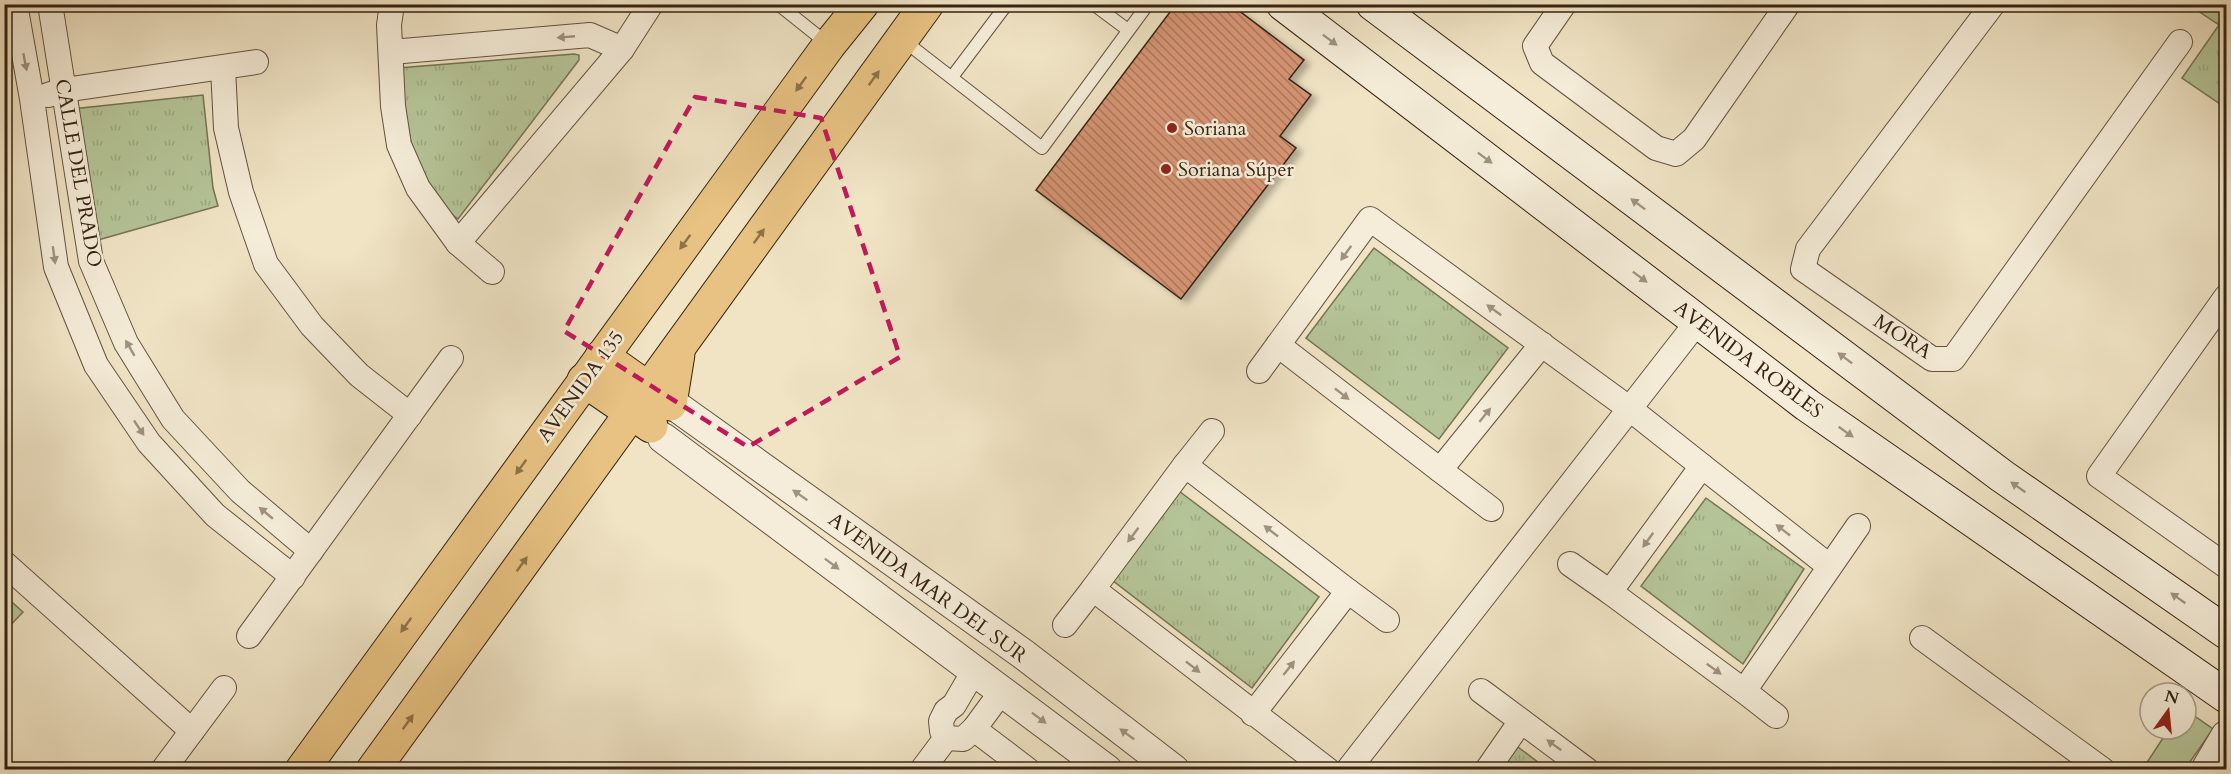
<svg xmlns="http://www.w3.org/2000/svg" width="2231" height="774" font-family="Cardo,serif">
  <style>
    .park { fill: url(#park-tufts); stroke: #767456; stroke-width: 1.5 }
    .garden { fill: #b5c598; stroke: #767456; stroke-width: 1.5 }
    .building { fill: url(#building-back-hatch); stroke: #362313; stroke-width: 1.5; filter: url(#shadow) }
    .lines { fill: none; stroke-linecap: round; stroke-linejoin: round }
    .service-casing { stroke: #645340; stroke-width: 14 }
    .minor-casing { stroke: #645340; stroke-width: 26 }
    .tertiary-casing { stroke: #645340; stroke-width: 32 }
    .secondary-casing { stroke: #362313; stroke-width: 35 }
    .primary-casing { stroke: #362313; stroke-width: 35 }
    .service { stroke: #f5edd9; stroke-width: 12 }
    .minor { stroke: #f5edd9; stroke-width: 24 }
    .tertiary { stroke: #f5edd9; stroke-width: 30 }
    .secondary { stroke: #f5edd9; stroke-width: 33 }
    .primary { stroke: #e8c282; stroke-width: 33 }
    .oneway { fill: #9f9280 }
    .oneway2 { fill: #8f724a }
    .marked { fill: none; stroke: #c2185b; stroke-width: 4.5; stroke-dasharray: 12 8; stroke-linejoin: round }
    .poi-dot { fill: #8f2418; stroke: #f5edd9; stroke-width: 2 }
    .labels { text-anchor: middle; stroke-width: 5; stroke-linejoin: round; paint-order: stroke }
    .poi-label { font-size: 20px; fill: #362313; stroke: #f5edd9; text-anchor: start }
    .street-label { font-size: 20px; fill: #362313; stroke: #f5edd9 }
  </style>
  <defs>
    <pattern id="park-tufts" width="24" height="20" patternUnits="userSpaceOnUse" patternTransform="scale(1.5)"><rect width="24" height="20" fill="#b5c598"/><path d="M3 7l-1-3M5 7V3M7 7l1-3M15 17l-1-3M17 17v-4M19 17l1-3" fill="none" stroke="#9ca982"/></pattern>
    <pattern id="building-back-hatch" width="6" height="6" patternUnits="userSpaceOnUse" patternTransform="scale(1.5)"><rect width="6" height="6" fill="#d59473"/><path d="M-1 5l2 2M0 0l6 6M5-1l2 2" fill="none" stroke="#ae785d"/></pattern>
    <filter id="shadow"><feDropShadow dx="6" dy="4" stdDeviation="3" flood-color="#0004"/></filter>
  </defs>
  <rect width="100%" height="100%" fill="#f0e4c5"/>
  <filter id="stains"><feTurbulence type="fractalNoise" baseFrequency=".00333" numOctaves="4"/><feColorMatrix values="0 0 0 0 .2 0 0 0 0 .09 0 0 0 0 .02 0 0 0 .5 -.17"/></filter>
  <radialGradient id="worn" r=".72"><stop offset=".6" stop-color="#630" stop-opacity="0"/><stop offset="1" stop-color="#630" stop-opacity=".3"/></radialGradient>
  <!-- park -->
  <g class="park">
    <polygon points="2189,5 2226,5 2226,108 2182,78 2219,25"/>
    <polygon points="574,54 579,55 579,60 458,219 442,207 420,168 411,143 398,68"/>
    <polygon points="203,95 213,188 218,206 91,242 72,109"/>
    <polygon points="1374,248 1508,348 1439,439 1306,338"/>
    <polygon points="1179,491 1319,597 1252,688 1112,580"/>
    <polygon points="1706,498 1804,569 1743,664 1641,586"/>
    <polygon points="4,595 23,612 5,631 4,631"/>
    <polygon points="1518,747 1547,769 1501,770"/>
  </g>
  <!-- garden -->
  <polygon class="garden" points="2186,710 2213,729 2185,769 2142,770 2169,729 2186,729"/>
  <!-- building -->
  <polygon class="building" points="1176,4 1230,4 1304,60 1289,79 1311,95 1280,136 1296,148 1181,299 1036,190"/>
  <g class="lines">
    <defs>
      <g id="service">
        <polyline points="778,4 828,44"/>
        <polyline points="1093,4 1128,30"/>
        <polyline points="903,40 1042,148 1148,4"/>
        <polyline points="952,77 1007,4"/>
      </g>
      <g id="minor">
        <polyline points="15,4 32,99 56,267 96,365 149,443 215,515 293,577"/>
        <polyline points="50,4 91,261 126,343 173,419 240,491 311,551"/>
        <polyline points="392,4 389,25 393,106 399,145 418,188 458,243 492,272"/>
        <polyline points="1564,4 1535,46 1542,63 1656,148 1676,154 1694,139 1788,4"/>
        <polyline points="1993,4 1808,249 1803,269 1932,359 1953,359 2180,42"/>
        <polyline points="391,52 590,35 622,49"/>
        <polyline points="223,68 226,128 241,192 266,264 312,326 359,375 410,415"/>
        <polyline points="48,95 64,90 256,62"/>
        <polyline points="458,243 622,49 651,4"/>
        <polyline points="2226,297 2099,476 2226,566"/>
        <polyline points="1542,344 1440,470 1278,345 1370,219 1630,409 1702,466"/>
        <polyline points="1259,371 1278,345"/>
        <polyline points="1185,465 1212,431"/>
        <polyline points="1440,470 1491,509"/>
        <polyline points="4,563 192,731"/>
        <polyline points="1570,564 1610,592"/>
        <polyline points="1829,566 1702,466 1610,592 1744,691 1858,526"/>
        <polyline points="1348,591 1387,620"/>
        <polyline points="1065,625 1093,589"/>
        <polyline points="249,636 451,358"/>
        <polyline points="1922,638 2103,770"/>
        <polyline points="974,671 954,705 946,711 941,721 942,731 946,738 963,739 974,729 1002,691"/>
        <polyline points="1481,691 1587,770"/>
        <polyline points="1744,691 1776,716"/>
        <polyline points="1253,714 1348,591 1185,465 1093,589 1328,770"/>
        <polyline points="974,729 1028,770"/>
        <polyline points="163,770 224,688"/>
        <polyline points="922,770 946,738"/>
        <polyline points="1348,770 1698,321"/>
        <polyline points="1487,770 1521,721"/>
      </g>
      <g id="tertiary">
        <polyline points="680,409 1023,654 1174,770"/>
        <polyline points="663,438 1107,770"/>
        <polyline points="2206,770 2226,736"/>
      </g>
      <g id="secondary">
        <polyline points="1283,4 1807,405 2226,696"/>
        <polyline points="1373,4 2002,476 2226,632"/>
      </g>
      <g id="primary">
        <polyline points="602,356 670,404 678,354"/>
        <polyline points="584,380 651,426"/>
        <polyline points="302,770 829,45 862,4"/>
        <polyline points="373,770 927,4"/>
      </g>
    </defs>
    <!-- service casing -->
    <use href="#service" class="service-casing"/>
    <!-- minor casing -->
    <use href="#minor" class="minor-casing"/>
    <!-- tertiary casing -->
    <use href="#tertiary" class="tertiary-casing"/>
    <!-- secondary casing -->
    <use href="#secondary" class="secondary-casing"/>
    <!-- primary casing -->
    <use href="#primary" class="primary-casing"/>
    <!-- service -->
    <use href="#service" class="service"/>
    <!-- minor -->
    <use href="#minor" class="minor"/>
    <!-- tertiary -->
    <use href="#tertiary" class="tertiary"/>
    <!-- secondary -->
    <use href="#secondary" class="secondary"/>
    <!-- primary -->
    <use href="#primary" class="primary"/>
  </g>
  <!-- one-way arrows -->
  <defs><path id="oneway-solid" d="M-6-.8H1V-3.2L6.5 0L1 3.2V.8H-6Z" transform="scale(1.5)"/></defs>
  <g class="oneway">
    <use href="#oneway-solid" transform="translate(566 37) rotate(175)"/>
    <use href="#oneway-solid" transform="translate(1330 40) rotate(37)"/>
    <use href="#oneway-solid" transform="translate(25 62) rotate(79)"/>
    <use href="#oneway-solid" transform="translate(1485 158) rotate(37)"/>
    <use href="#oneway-solid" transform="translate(1638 204) rotate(-143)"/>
    <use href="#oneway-solid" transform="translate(1346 253) rotate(126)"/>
    <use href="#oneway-solid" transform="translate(54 255) rotate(82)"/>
    <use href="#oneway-solid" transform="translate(1640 277) rotate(37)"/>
    <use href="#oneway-solid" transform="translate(1494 310) rotate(-144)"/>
    <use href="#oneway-solid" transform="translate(130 348) rotate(-120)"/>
    <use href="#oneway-solid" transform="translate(1845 358) rotate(-143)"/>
    <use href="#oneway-solid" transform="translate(1342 394) rotate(38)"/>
    <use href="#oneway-solid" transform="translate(1485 415) rotate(-51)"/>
    <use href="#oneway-solid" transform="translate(139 428) rotate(56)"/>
    <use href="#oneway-solid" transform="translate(1846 432) rotate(35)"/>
    <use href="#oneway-solid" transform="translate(2018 487) rotate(-145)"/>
    <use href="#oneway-solid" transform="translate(800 495) rotate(-145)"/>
    <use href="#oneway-solid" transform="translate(266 513) rotate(-140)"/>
    <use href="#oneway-solid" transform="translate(1783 530) rotate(-142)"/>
    <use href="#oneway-solid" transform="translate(1271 531) rotate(-142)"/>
    <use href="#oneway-solid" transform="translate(1133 535) rotate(127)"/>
    <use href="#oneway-solid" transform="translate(1648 540) rotate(126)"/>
    <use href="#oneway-solid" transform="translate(832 564) rotate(37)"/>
    <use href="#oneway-solid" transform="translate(2178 598) rotate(-145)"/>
    <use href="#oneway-solid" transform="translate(1193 667) rotate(38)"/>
    <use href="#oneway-solid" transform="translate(1289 668) rotate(-52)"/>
    <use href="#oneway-solid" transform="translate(1714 669) rotate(36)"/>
    <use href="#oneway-solid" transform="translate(1039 718) rotate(37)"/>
    <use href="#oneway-solid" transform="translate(1127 734) rotate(-143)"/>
    <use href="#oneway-solid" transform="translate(1554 745) rotate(-144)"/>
  </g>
  <g class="oneway2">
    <use href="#oneway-solid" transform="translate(874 78) rotate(-54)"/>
    <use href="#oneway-solid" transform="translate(801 84) rotate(126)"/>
    <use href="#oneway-solid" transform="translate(759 236) rotate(-54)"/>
    <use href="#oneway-solid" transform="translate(685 242) rotate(126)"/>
    <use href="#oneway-solid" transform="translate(521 467) rotate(126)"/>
    <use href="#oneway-solid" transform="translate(522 564) rotate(-54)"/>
    <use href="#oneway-solid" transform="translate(406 625) rotate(126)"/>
    <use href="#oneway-solid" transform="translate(408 722) rotate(-54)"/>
  </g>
  <!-- marked area -->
  <path class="marked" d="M695 97 821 118 900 357 748 447 564 331Z"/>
  <!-- markers -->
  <g class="poi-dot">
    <circle cx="1172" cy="128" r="6"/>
    <circle cx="1166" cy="169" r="6"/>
  </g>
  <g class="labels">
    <!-- poi labels -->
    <g class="poi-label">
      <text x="1184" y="135">Soriana</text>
      <text x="1178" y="176">Soriana Súper</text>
    </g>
    <!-- street labels -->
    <g class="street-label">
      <text transform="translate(79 173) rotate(80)" y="7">CALLE DEL PRADO</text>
      <text transform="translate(1903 336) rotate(33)" y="7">MORA</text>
      <text transform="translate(1749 359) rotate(37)" y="7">AVENIDA ROBLES</text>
      <text transform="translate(580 386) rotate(-54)" y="7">AVENIDA 135</text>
      <text transform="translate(928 587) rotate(36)" y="7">AVENIDA MAR DEL SUR</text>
    </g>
  </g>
  <!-- margin -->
  <rect width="2231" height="774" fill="none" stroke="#f0e4c5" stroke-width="24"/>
  <rect x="6" y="6" width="2219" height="762" fill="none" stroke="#362313" stroke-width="3"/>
  <rect x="12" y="12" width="2207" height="750" fill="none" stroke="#362313" stroke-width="1.5"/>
  <!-- north arrow -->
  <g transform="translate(2168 711) rotate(15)"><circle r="28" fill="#f5edd9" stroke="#a99c8a" stroke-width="1.5"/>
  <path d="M0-4.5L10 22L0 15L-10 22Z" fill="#8f2418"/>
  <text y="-9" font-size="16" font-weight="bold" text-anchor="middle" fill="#362313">N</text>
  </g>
  <rect width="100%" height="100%" filter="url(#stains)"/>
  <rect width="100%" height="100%" fill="url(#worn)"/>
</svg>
